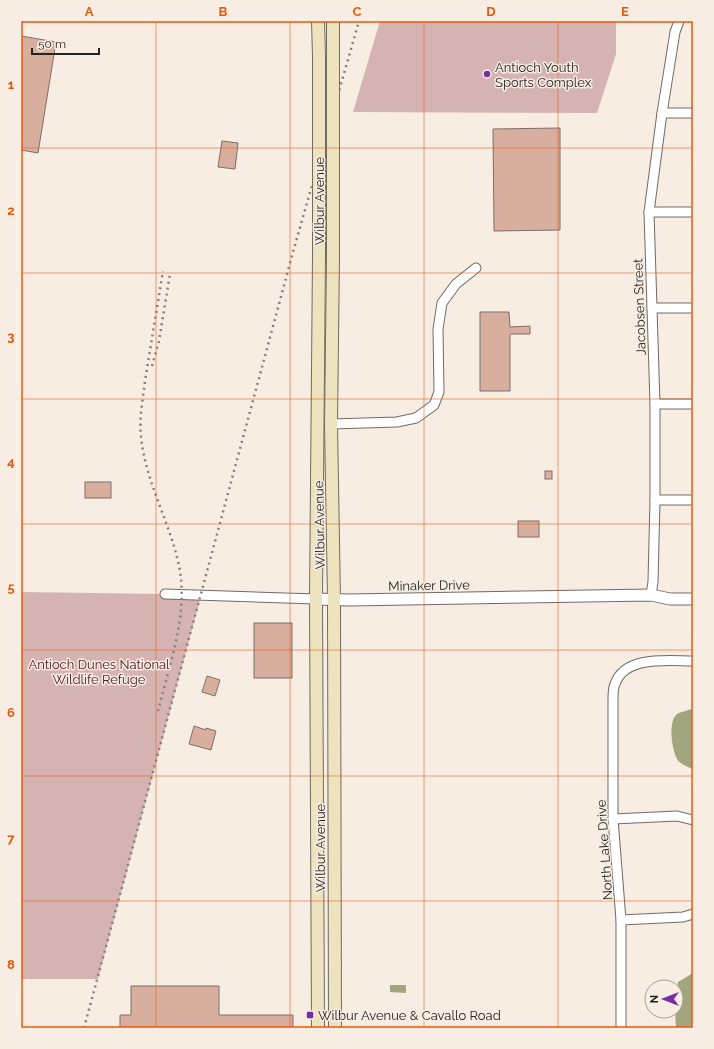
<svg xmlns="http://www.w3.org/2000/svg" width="714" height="1049" font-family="Raleway,sans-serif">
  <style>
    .green { fill: #d6b3b3 }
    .water { fill: #a1a67f }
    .building { fill: #d8af9e; stroke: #7c6f6a }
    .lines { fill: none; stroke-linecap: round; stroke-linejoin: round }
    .minor-casing { stroke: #736a61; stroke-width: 11 }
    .tertiary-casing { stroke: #736a61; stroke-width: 13 }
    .secondary-casing { stroke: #736a61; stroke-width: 14 }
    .minor { stroke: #fff; stroke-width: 9 }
    .tertiary { stroke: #fff; stroke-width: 11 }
    .secondary { stroke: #eee3bf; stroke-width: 12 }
    .rail { stroke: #857f78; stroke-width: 2.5; stroke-dasharray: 2 4; stroke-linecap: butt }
    .secondary-bridge-casing { stroke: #736a61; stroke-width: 14; stroke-linecap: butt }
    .secondary-bridge { stroke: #eee3bf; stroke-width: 12 }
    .grid { fill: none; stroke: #e8590c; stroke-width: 1; stroke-opacity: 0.55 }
    .poi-dot { fill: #742fa3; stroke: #f7ede3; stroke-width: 1.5 }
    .labels { text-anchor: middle; stroke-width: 3; stroke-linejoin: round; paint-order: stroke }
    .poi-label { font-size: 13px; fill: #26231f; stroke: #f7ede3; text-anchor: start }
    .street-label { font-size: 13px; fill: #26231f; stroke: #f7ede3 }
    .park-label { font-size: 13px; fill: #4f171c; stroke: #f7ede3 }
    .neatline { fill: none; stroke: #e8590c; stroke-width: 1.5 }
    .grid-label { font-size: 13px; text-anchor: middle; font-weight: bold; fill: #e8590c }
  </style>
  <rect width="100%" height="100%" fill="#f7ede3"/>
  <!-- green -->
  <g class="green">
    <polygon points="380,21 616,21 616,54 597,113 353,112"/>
    <polygon points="21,592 165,594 201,596 98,979 21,979"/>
  </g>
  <!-- water -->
  <g class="water">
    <path d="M691 709H693V769C688 767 680 764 677 759 672 750 668 723 676 715 679 712 687 711 691 709Z"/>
    <polygon points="693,973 693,1028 676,1028 675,1011 676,1011 676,995 678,982"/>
    <polygon points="390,985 406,985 406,993 390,992"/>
  </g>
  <!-- building -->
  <g class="building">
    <polygon points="21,36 56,42 38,153 21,150"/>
    <polygon points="560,128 560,230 494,231 493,129"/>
    <polygon points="222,141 238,143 235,169 218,167"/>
    <polygon points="480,312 509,312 510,327 530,326 530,334 510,334 510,391 480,391"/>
    <rect x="545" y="471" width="7" height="8"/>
    <rect x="85" y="482" width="26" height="16"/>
    <rect x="518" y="521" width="21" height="16"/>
    <rect x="254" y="623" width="38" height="55"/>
    <polygon points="207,676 220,680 215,696 202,692"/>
    <polygon points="194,726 206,730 206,728 216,731 211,750 189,744"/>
    <polygon points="131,986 219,986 219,1015 293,1015 293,1028 120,1028 120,1015 131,1015"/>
  </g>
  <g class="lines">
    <defs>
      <g id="minor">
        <polyline points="662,113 693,113"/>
        <polyline points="649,212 693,212"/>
        <polyline points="652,308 693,308"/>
        <polyline points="655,404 693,404"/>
        <polyline points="331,424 397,422 416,418 434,405 439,392 438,329 442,303 456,284 476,268"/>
        <polyline points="655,500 693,500"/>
        <polyline points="165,594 316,599"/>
        <polyline points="651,595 653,582 655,500 655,404 649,212 662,113 675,32 679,21"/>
        <polyline points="613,819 677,816 693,820"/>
        <polyline points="621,920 683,917 693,914"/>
        <path d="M621 1028V920L613 819V699C613 694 613 688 615 684 625 655 669 661 693 661"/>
      </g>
      <polyline id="tertiary" points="316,599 349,600 651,595 670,599 693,599"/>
      <g id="secondary">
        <polyline points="318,21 319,56"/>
        <polyline points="333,21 333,56"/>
        <polyline points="333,256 331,424 334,600 335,1028"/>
        <polyline points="318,1028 316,599 319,256"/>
      </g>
    </defs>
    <!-- minor casing -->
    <use href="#minor" class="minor-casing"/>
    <!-- tertiary casing -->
    <use href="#tertiary" class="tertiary-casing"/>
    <!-- secondary casing -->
    <use href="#secondary" class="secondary-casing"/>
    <!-- minor -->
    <use href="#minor" class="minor"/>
    <!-- tertiary -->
    <use href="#tertiary" class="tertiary"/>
    <!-- secondary -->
    <use href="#secondary" class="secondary"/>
    <!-- rail -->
    <g class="rail">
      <polyline points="152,366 159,341 170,274"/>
      <path d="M158 711C169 666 189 613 179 566 170 522 145 481 141 436 139 418 143 399 145 381 151 344 157 308 163 271"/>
      <polyline points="84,1028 293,252 359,21"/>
    </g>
    <defs>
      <g id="secondary-bridge">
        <polyline points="319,56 319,256"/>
        <polyline points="333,56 333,256"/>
      </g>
    </defs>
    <!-- secondary-bridge casing -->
    <use href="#secondary-bridge" class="secondary-bridge-casing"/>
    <!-- secondary-bridge -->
    <use href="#secondary-bridge" class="secondary-bridge"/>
  </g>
  <!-- grid -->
  <path class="grid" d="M156 21V1028M290 21V1028M424 21V1028M558 21V1028M21 148H693M21 273H693M21 399H693M21 524H693M21 650H693M21 776H693M21 901H693"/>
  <!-- markers -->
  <g class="poi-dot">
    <circle cx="487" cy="74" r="4"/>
    <rect x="306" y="1011" width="8" height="8" rx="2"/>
  </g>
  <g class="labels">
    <!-- poi labels -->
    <g class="poi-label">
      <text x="495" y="72">Antioch Youth<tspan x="495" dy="15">Sports Complex</tspan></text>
      <text x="318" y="1020">Wilbur Avenue &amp; Cavallo Road</text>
    </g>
    <!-- street labels -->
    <g class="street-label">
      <text transform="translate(319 201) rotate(-90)" y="5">Wilbur Avenue</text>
      <text transform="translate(639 307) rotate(-92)" y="5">Jacobsen Street</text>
      <text transform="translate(319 525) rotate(-91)" y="5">Wilbur Avenue</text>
      <text transform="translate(429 585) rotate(-1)" y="5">Minaker Drive</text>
      <text transform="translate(320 848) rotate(-90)" y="5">Wilbur Avenue</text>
      <text transform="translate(604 850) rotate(-94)" y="5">North Lake Drive</text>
    </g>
    <!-- park labels -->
    <g class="park-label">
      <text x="99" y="669">Antioch Dunes National<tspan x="99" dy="15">Wildlife Refuge</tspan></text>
    </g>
  </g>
  <!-- border -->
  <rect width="714" height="1049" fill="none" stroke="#f7ede3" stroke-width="44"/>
  <!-- north arrow -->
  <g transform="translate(664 999) rotate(270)"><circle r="19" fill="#f7ede3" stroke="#a39c95"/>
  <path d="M0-3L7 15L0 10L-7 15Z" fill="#742fa3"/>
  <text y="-6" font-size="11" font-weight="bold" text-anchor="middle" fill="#26231f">N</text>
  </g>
  <!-- scale -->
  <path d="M32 48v6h67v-6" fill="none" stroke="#26231f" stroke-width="2"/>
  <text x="38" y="48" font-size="12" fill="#26231f" stroke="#f7ede3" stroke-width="3" paint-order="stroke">50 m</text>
  <rect x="22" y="22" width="670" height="1005" class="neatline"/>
  <g class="grid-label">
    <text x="89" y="16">A</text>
    <text x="223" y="16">B</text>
    <text x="357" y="16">C</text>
    <text x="491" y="16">D</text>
    <text x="625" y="16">E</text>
    <text x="11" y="89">1</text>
    <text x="11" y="215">2</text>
    <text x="11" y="341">3</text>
    <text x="11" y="466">4</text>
    <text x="11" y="592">5</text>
    <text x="11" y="717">6</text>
    <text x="11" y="843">7</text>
    <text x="11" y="969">8</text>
  </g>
</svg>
